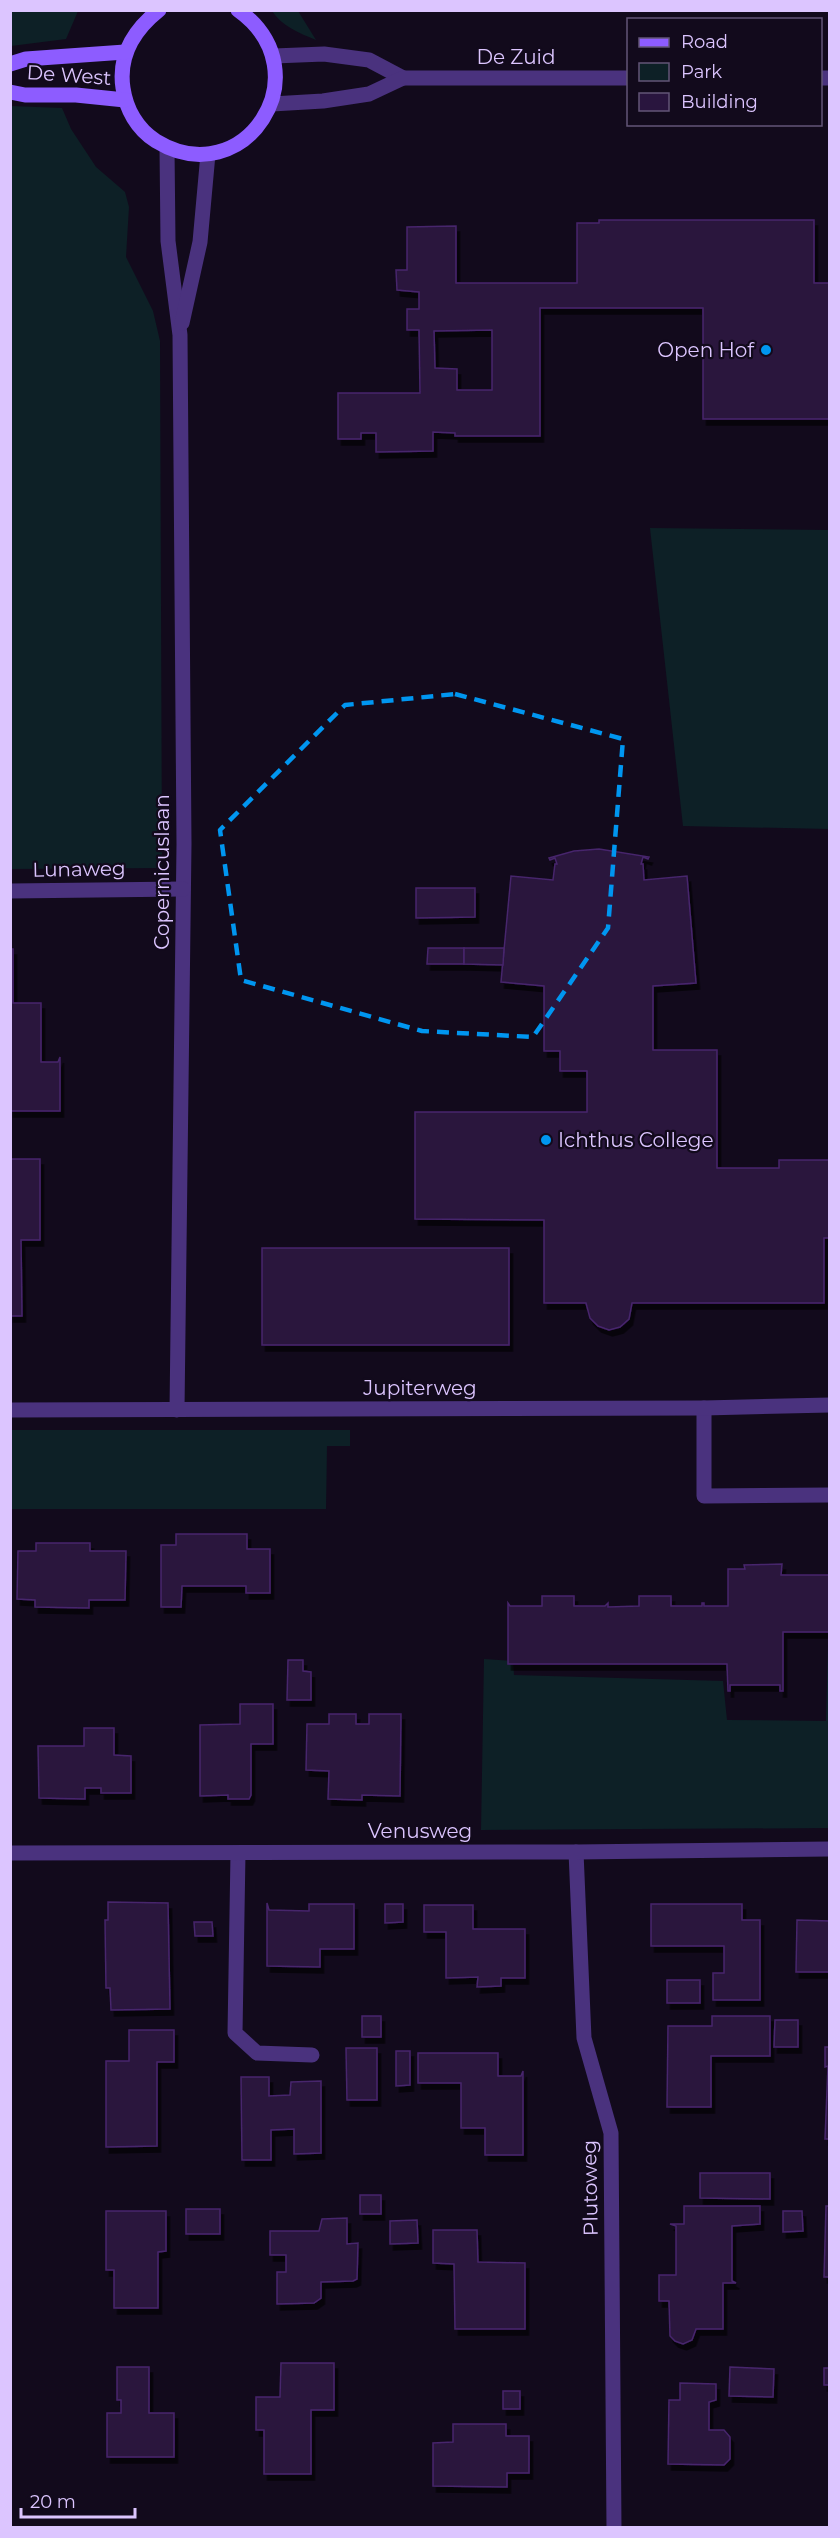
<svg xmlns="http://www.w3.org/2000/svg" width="840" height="2538" font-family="Montserrat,sans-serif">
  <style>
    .green { fill: #0d2026 }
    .building { fill: #29153e; stroke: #47256c; stroke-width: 1.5; fill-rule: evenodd; filter: url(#shadow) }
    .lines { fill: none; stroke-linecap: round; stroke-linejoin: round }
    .service { stroke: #4a327e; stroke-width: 15 }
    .minor { stroke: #4a327e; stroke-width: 15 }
    .tertiary { stroke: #4a327e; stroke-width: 15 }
    .secondary { stroke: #8d5cff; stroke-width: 15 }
    .marked { fill: none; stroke: #0096f0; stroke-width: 4.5; stroke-dasharray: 12 8; stroke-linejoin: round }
    .poi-dot { fill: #0096f0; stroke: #120a1c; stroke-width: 2 }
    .labels { text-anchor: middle; stroke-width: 4.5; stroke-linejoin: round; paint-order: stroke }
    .street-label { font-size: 20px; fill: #dcc5ff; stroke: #120a1c }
    .poi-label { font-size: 20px; fill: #dcc5ff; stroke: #120a1c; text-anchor: end }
  </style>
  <defs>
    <filter id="shadow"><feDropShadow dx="3.5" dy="6" stdDeviation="0" flood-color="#0009"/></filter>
  </defs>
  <rect width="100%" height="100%" fill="#120a1c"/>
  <!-- green -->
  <g class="green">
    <polygon points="10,11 11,10 78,11 66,39 11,46"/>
    <path d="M272 11H298L316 40C299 33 282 26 272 11Z"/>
    <polygon points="11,106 62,108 71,129 96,167 125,192 129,207 126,257 153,311 160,341 162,868 11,869"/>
    <polygon points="650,528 829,530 829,829 683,826"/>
    <polygon points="11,1430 350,1430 350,1446 327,1446 326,1509 11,1509"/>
    <polygon points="828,1645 829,1828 481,1830 484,1659 513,1661 514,1675 723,1681 727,1720 826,1721"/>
  </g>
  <!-- building -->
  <g class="building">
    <path d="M599 220H814V283H830V419H703V308H540V436H455V433L433 432V451L376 452V433H361V439H338V393H420L419 330H407V309H419V292L397 290 396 270H407V227L456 226V283H577V223H599ZM492 330V390H457V369L435 368 434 331Z"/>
    <polygon points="599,849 649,857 648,859 643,857 641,864 643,864 644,880 687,876 696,983 653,986 653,1050 717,1050 717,1168 779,1168 779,1160 830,1160 830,1238 824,1238 824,1303 632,1303 629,1319 620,1327 609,1330 598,1326 590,1318 586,1303 544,1303 544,1220 415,1219 415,1112 587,1112 587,1071 560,1071 560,1051 544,1051 544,986 501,982 511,876 553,880 555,864 557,864 555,858 550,860 549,858 574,851"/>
    <polygon points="416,888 475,888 475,917 416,918"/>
    <polygon points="428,948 464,948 464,964 427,964"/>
    <polygon points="464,948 504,948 503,965 464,964"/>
    <polygon points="10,949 13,949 13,1003 41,1003 41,1062 58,1062 60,1057 60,1111 10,1111"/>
    <polygon points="10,1159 40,1159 40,1240 21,1240 22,1316 10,1316"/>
    <rect x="262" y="1248" width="247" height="97"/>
    <polygon points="176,1534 247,1534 247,1549 270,1549 270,1593 246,1593 246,1586 182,1586 181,1607 161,1607 161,1545 176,1545"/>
    <polygon points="36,1543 90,1543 90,1551 126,1551 125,1600 89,1600 89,1608 35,1607 35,1600 17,1599 18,1551 36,1551"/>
    <polygon points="782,1564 781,1575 830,1575 830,1632 783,1632 783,1691 780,1691 780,1685 730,1685 730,1691 728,1691 727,1664 508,1664 508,1603 510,1606 542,1606 542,1596 574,1596 574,1606 605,1606 608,1603 608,1607 639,1606 639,1596 671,1596 671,1606 702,1606 702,1603 704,1603 704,1606 728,1606 728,1569 745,1569 744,1565"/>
    <polygon points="288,1660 303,1660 303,1671 311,1672 311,1700 287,1700"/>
    <polygon points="240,1704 273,1704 273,1744 251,1744 251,1795 249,1799 228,1799 228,1795 200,1796 200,1725 240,1724"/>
    <polygon points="329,1714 356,1714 356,1724 369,1724 369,1714 401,1714 400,1796 362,1795 362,1800 328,1799 329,1771 306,1770 307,1724 329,1724"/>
    <polygon points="84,1728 114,1728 114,1755 131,1756 131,1793 101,1793 101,1788 85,1788 85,1799 39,1798 38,1746 84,1746"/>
    <polygon points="108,1902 168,1903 170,2009 111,2010 110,1988 106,1988 105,1920 108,1920"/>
    <polygon points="267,1903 269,1910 309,1911 309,1904 354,1904 354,1949 320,1949 320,1967 267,1966"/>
    <polygon points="385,1904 403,1904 403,1922 385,1923"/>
    <polygon points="651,1904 742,1904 742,1920 760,1920 760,2000 713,2000 713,1973 724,1973 724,1946 651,1946"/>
    <polygon points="424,1905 473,1905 473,1929 525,1929 525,1978 501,1978 501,1986 477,1987 478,1977 446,1978 446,1932 424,1932"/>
    <polygon points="797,1920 830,1921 830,1972 796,1972"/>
    <polygon points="194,1922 212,1922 213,1936 195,1936"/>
    <rect x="667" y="1980" width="33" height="23"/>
    <rect x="362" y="2016" width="19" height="21"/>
    <polygon points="712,2016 770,2016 770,2056 711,2056 711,2107 667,2107 668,2026 712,2026"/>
    <polygon points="775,2020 798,2020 798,2047 774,2047"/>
    <polygon points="129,2030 174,2030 174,2062 157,2062 157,2146 106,2147 106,2061 129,2061"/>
    <polygon points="825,2047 830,2047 830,2139 825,2139 828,2066 825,2067"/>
    <polygon points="346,2048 377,2048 377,2100 347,2100"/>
    <polygon points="396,2051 410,2051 410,2085 396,2086"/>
    <polygon points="418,2053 498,2053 498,2076 521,2076 523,2071 523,2155 485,2155 485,2128 461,2128 461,2083 418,2083"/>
    <polygon points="241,2077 269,2077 269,2096 290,2095 291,2082 321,2081 321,2153 294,2154 294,2129 271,2130 271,2160 242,2160"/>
    <polygon points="700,2173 770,2173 770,2199 700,2198"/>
    <rect x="360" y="2195" width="21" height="19"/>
    <polygon points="684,2206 760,2206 760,2224 732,2226 732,2281 736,2283 723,2283 723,2329 696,2329 692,2340 683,2344 675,2341 670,2336 669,2301 659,2301 659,2275 676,2275 676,2226 670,2224 684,2224"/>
    <polygon points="826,2206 830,2206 830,2277 824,2277"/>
    <rect x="186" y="2209" width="34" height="25"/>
    <polygon points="106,2211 166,2211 166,2251 158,2252 158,2308 114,2308 114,2270 106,2270"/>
    <polygon points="783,2211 802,2211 803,2231 783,2232"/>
    <polygon points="347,2218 347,2244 358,2243 357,2279 353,2281 321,2282 321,2298 314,2303 277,2304 277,2272 286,2272 286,2255 270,2255 270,2231 319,2231 322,2219"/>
    <polygon points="417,2220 418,2243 390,2244 390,2221"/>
    <polygon points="433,2230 477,2230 478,2262 525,2263 525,2329 455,2329 454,2264 433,2263"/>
    <polygon points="281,2363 334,2363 334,2410 311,2410 311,2474 264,2474 264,2430 256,2430 256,2397 280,2397"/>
    <polygon points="117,2367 149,2367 149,2413 174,2413 174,2457 107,2457 107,2413 121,2413 121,2400 117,2400"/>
    <polygon points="730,2367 774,2369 773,2397 729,2396"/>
    <rect x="824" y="2368" width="6" height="17"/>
    <polygon points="680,2383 716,2384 716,2400 709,2402 709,2430 724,2430 730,2437 730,2459 724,2465 668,2464 669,2400 680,2400"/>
    <rect x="503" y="2391" width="17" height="18"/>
    <polygon points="453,2424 506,2424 506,2436 529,2436 529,2473 507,2473 507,2487 433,2486 433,2443 453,2442"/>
  </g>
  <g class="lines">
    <!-- service -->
    <g class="service">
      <polyline points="704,1408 704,1496 830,1495"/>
      <polyline points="238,1853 235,2033 257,2053 312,2055"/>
    </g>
    <!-- minor -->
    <g class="minor">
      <polyline points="167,148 168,241 180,335 184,844 177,1410"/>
      <polyline points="182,323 200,242 208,154"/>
      <polyline points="10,891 183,889"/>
      <polyline points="10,1410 704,1408 830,1405"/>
      <polyline points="576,1852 584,2038 611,2133 614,2528"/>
      <polyline points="10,1853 576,1852 830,1849"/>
    </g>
    <!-- tertiary -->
    <g class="tertiary">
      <polyline points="274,56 324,54 369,60 403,78"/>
      <polyline points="820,78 830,78"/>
      <polyline points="272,104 323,101 369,94 403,78 628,78"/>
    </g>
    <!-- secondary -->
    <g class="secondary">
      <path d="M159 10C134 30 118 55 123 88 126 109 137 129 156 141 244 195 325 72 238 10"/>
      <polyline points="10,64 26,59 125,52"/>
      <polyline points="10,92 25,95 76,95 125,100"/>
    </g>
  </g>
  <!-- marked area -->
  <path class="marked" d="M455 694 623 739 608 928 533 1037 422 1031 241 980 220 830 345 705Z"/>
  <!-- markers -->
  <g class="poi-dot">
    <circle cx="766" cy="350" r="6"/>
    <circle cx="546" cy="1140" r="6"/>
  </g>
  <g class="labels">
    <!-- street labels -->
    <g class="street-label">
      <text x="516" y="64">De Zuid</text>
      <text transform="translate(69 75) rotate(4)" y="7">De West</text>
      <text transform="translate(79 869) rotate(-1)" y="7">Lunaweg</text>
      <text transform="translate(162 872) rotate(-90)" y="7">Copernicuslaan</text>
      <text x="420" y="1395">Jupiterweg</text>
      <text x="420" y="1838">Venusweg</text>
      <text transform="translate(590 2188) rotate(-91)" y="7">Plutoweg</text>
    </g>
    <!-- poi labels -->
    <g class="poi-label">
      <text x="754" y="357">Open Hof</text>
      <text x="558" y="1147" text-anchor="start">Ichthus College</text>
    </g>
  </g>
  <!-- border -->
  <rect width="840" height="2538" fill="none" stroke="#dcc5ff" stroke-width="24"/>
  <!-- legend -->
  <rect x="627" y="18" width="195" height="108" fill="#120a1c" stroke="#635577" stroke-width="1.5"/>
  <rect x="639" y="38" width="30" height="9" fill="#8d5cff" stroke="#635577" stroke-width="1.5"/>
  <text x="681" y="48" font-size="18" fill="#dcc5ff">Road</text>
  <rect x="639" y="63" width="30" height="18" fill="#0d2026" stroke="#635577" stroke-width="1.5"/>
  <text x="681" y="78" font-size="18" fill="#dcc5ff">Park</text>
  <rect x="639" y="93" width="30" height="18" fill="#29153e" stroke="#635577" stroke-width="1.5"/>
  <text x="681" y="108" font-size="18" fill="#dcc5ff">Building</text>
  <!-- scale -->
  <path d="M21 2508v9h114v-9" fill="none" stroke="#dcc5ff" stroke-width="3"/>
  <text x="30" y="2508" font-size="18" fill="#dcc5ff" stroke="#120a1c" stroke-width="4.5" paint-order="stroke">20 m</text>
</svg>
